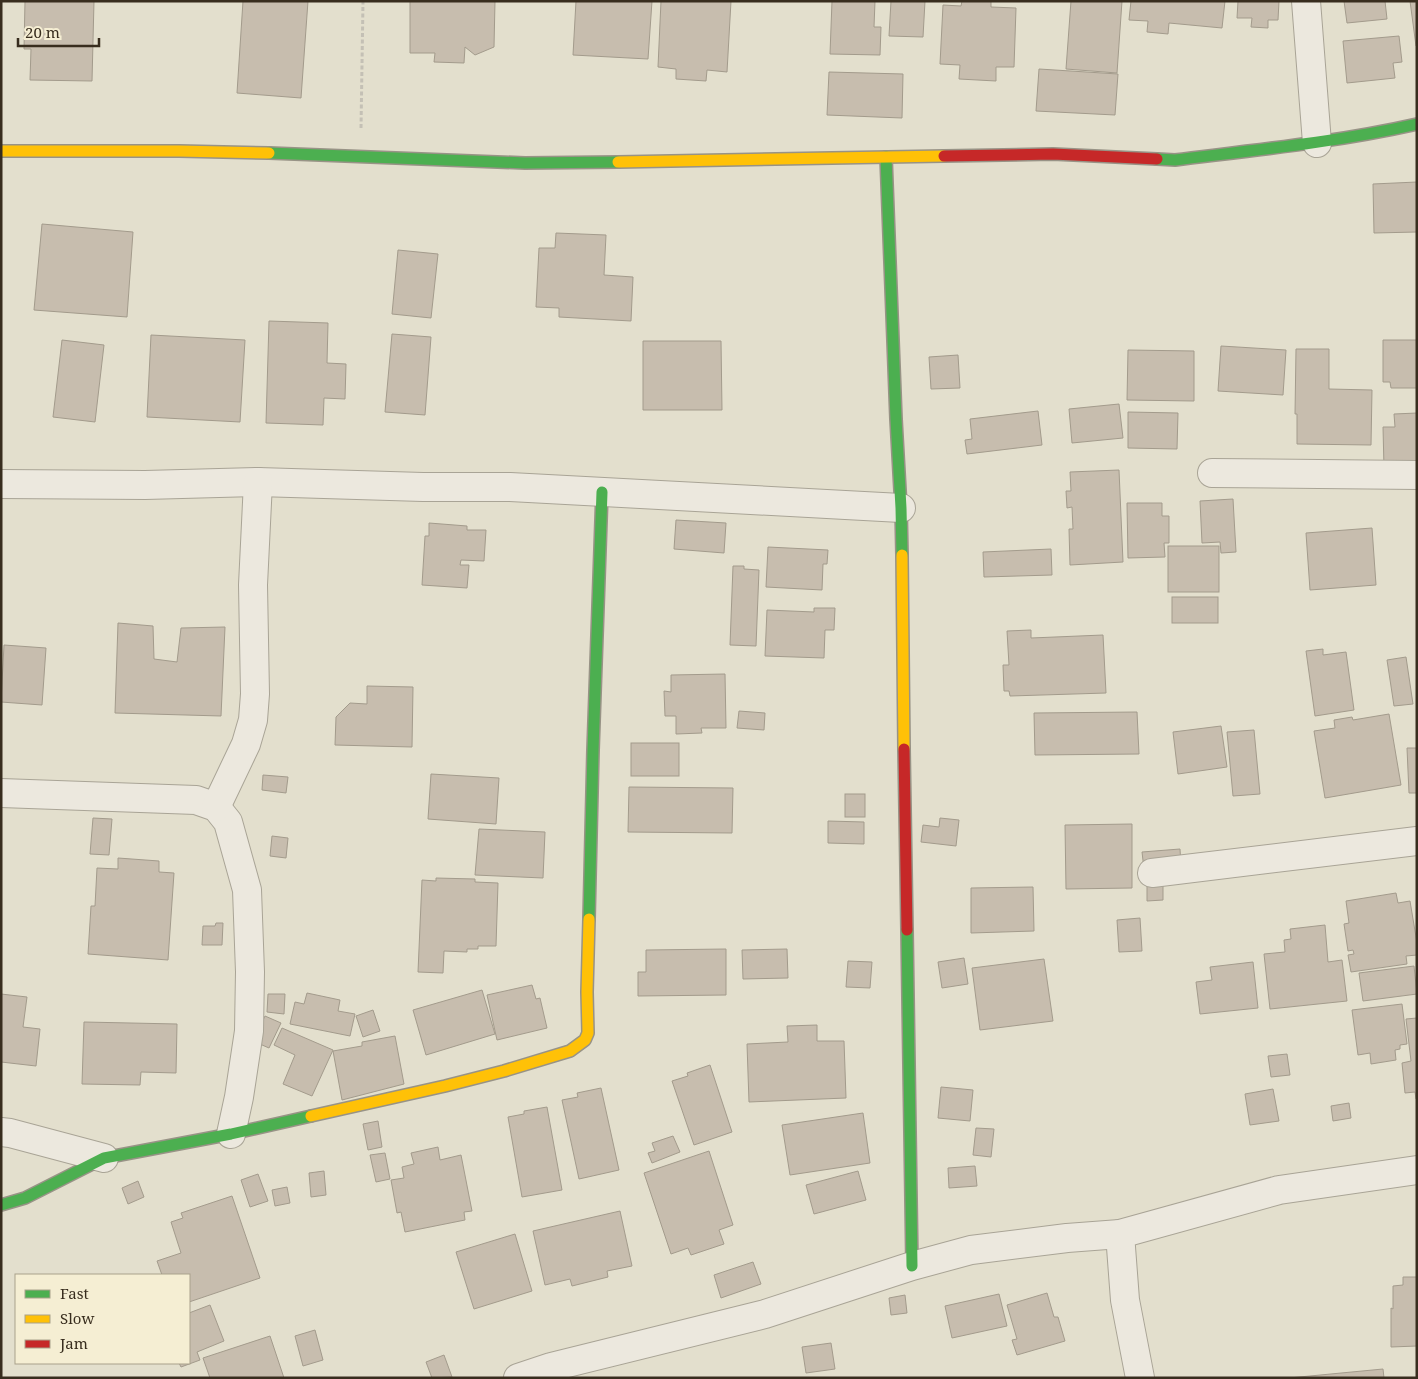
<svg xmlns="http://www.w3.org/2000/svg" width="1418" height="1379" font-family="'Noto Serif',serif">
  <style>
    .building { fill: #c7bdae; stroke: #a39b8c }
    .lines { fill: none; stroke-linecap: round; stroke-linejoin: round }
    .street-casing { stroke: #a9a496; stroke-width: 30 }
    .fast-casing { stroke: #989386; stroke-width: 14 }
    .slow-casing { stroke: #989386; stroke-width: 14 }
    .jam-casing { stroke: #989386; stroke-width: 14 }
    .path { stroke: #c4c0b5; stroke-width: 3; stroke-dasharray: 4 2.5; stroke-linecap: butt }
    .street { stroke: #ece8de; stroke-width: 28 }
    .fast { stroke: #4caf50; stroke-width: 11 }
    .slow { stroke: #ffc107; stroke-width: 11 }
    .jam { stroke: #c62828; stroke-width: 11 }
  </style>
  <rect width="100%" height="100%" fill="#e3dfcd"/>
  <!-- building -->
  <g class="building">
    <polygon points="25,1 94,1 92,81 30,80 31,49 24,49"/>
    <polygon points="243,1 308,1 301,98 237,93"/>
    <polygon points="410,1 495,1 494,47 475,55 465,47 464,63 434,62 435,53 410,53"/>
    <polygon points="576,1 652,1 648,59 573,55"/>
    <polygon points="661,1 731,1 727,72 707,70 706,81 676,79 676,69 658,67"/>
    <polygon points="832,1 875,1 874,27 881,27 880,55 830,54"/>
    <polygon points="891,1 925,1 923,37 889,36"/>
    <polygon points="962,1 991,1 991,7 1016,8 1014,67 996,67 996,81 959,79 960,65 940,64 943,5 961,6"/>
    <polygon points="1071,1 1122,1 1117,73 1066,69"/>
    <polygon points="1131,1 1225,1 1222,28 1169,23 1168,34 1147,32 1148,21 1129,20"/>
    <polygon points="1238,1 1279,1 1278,20 1268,20 1268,28 1251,27 1252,18 1237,18"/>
    <polygon points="1344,1 1385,1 1387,19 1347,23"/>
    <polygon points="1410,1 1417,1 1417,46 1416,46"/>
    <polygon points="1399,36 1402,62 1393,63 1395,78 1347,83 1343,41"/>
    <polygon points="1039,69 1118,74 1115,115 1036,111"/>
    <polygon points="829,72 903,74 902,118 827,115"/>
    <polygon points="1417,182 1417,232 1374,233 1373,184"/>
    <polygon points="42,224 133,232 127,317 34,310"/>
    <polygon points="556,233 606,235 604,275 633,277 631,321 559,317 559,308 536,307 539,248 555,248"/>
    <polygon points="398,250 438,254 431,318 392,314"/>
    <polygon points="269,321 328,323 327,363 346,364 345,399 324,398 323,425 266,423"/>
    <polygon points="392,334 431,337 425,415 385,412"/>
    <polygon points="151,335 245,340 240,422 147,417"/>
    <polygon points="62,340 104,345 95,422 53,417"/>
    <polygon points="1383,340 1417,340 1417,388 1391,388 1390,382 1383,382"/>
    <polygon points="643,341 721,341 722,410 643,410"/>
    <polygon points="1221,346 1286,350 1283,395 1218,391"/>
    <polygon points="1296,349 1329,349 1329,389 1372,390 1371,445 1297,444 1297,414 1295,414"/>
    <polygon points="1128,350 1194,351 1194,401 1127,400"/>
    <polygon points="958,355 960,388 931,389 929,357"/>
    <polygon points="1119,404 1123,438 1072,443 1069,409"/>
    <polygon points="1038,411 1042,445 967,454 965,440 972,439 970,419"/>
    <polygon points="1128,412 1178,413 1177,449 1128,448"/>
    <polygon points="1417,413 1417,467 1384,468 1383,427 1395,427 1394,414"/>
    <polygon points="1119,470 1123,562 1070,565 1069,529 1073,529 1072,507 1067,508 1066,491 1071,491 1070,472"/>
    <polygon points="1233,499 1236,552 1221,553 1220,542 1202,543 1200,501"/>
    <polygon points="1127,503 1162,503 1162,516 1169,516 1169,543 1164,543 1165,557 1128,558"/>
    <polygon points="676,520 726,523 724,553 674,549"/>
    <polygon points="429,523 467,526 467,530 486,530 484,561 461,560 460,565 469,565 467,588 422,585 425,536 429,536"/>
    <polygon points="1372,528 1376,585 1310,590 1306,533"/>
    <rect x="1168" y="546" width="51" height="46"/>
    <polygon points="768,547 828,550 827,564 823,564 822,590 766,587"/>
    <polygon points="1051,549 1052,575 984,577 983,552"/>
    <polygon points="733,566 744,566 744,569 759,570 756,646 730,645"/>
    <rect x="1172" y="597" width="46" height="26"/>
    <polygon points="814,608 835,608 834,630 825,630 824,658 765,656 767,610 814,612"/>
    <polygon points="118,623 153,626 154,659 177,662 181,628 225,627 221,716 115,713"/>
    <polygon points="1031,630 1031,638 1103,635 1106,693 1010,696 1009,691 1004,691 1003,665 1009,665 1007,631"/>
    <polygon points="4,645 46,648 42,705 1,702"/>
    <polygon points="1323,649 1323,655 1346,652 1354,710 1315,716 1306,651"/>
    <polygon points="1406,657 1413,704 1394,706 1387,660"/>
    <polygon points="725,674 726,728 701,728 702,733 676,734 676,716 665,716 664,691 671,692 671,675"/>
    <polygon points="367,686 413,687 412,747 335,745 336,717 350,703 367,704"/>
    <polygon points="739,711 765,713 764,730 737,728"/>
    <polygon points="1137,712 1139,754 1035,755 1034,713"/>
    <polygon points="1389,714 1401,785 1325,798 1314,731 1335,728 1334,720 1352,717 1353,720"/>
    <polygon points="1221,726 1227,767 1178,774 1173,732"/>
    <polygon points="1254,730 1260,794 1233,796 1227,732"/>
    <rect x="631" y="743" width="48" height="33"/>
    <polygon points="1407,748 1417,748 1417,793 1409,793"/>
    <polygon points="431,774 499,778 496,824 428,819"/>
    <polygon points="263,775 288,777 286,793 262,790"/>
    <polygon points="629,787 733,788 732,833 628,832"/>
    <rect x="845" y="794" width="20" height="23"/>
    <polygon points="93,818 112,819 109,855 90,854"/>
    <polygon points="940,818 959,820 956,846 921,842 923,825 939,827"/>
    <polygon points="828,821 864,822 864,844 828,843"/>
    <polygon points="1132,824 1132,888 1066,889 1065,825"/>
    <polygon points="479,829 545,832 543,878 475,875"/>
    <polygon points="272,836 288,838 286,858 270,856"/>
    <polygon points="1180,849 1181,866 1144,869 1142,852"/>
    <polygon points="118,858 159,861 159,872 174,873 168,960 88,954 91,906 95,906 97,868 118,869"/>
    <polygon points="436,878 475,879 475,882 498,883 496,946 478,946 478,949 467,949 467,952 444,951 443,973 418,972 422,880 436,881"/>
    <polygon points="1147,884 1163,884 1163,900 1147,901"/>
    <polygon points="1033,887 1034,931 971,933 971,888"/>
    <polygon points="1396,893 1398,903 1410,901 1417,943 1417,955 1406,956 1407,964 1351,972 1348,955 1354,954 1353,950 1348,951 1344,924 1349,923 1346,901"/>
    <polygon points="1140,918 1142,951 1119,952 1117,920"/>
    <polygon points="216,923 223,923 222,945 202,945 203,926 215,926"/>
    <polygon points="1325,925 1328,962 1342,960 1347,1001 1270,1009 1264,954 1285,952 1284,940 1291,939 1290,929"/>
    <polygon points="726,949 726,995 638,996 638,972 646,972 646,950"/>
    <polygon points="787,949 788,978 743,979 742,950"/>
    <polygon points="964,958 968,984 942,988 938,962"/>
    <polygon points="1044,959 1053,1021 980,1030 972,968"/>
    <polygon points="848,961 872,962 870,988 846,987"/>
    <polygon points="1253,962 1258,1008 1200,1014 1196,982 1212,980 1210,967"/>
    <polygon points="1414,966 1417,994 1363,1001 1359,973"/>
    <polygon points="532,985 536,999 540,998 547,1028 497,1040 487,995"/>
    <polygon points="482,990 495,1034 426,1055 413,1010"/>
    <polygon points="307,993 340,1000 338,1011 355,1014 350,1036 290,1024 295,1002 304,1004"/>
    <polygon points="1,994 27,997 23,1027 40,1029 36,1066 1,1062"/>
    <polygon points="268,994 285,994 284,1014 267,1012"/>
    <polygon points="1402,1004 1407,1044 1400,1045 1400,1049 1395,1050 1396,1060 1371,1064 1370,1053 1358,1055 1352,1010"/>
    <polygon points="373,1010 380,1031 363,1037 356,1016"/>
    <polygon points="265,1016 281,1023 269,1048 253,1041"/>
    <polygon points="1417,1018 1417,1099 1416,1099 1415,1092 1405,1093 1402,1063 1411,1061 1406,1019"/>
    <polygon points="84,1022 177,1024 176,1073 141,1072 140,1085 82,1084"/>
    <polygon points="817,1025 817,1041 844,1041 846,1098 749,1102 747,1044 788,1042 787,1026"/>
    <polygon points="282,1028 333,1050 312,1096 283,1084 295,1055 274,1045"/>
    <polygon points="395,1036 404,1084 342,1100 333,1051 362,1046 362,1042"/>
    <polygon points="1287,1054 1290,1075 1271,1077 1268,1056"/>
    <polygon points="710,1065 732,1132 694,1145 672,1081 688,1076 687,1073"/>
    <polygon points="941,1087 973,1090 970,1121 938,1118"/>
    <polygon points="601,1088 619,1170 579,1179 562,1100 578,1097 577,1093"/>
    <polygon points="1273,1089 1279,1121 1250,1125 1245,1094"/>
    <polygon points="1349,1103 1351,1118 1333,1121 1331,1106"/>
    <polygon points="547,1107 562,1190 522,1197 508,1117 524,1114 524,1111"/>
    <polygon points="863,1113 870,1163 790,1175 782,1125"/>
    <polygon points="378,1121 382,1147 368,1150 363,1124"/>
    <polygon points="976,1128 994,1129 991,1157 973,1155"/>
    <polygon points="673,1136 680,1152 652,1163 648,1153 655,1151 652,1143"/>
    <polygon points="438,1147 440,1160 461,1155 472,1211 464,1212 465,1220 405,1232 401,1212 397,1213 391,1180 404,1178 402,1167 414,1164 411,1153"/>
    <polygon points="709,1151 733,1225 719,1230 724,1244 691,1255 688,1248 671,1254 644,1173"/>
    <polygon points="385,1153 390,1179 376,1182 370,1155"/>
    <polygon points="975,1166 977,1186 949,1188 948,1168"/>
    <polygon points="324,1171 326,1195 311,1197 309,1173"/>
    <polygon points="858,1171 866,1200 814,1214 806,1185"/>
    <polygon points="258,1174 268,1201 250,1207 241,1180"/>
    <polygon points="138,1181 144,1197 128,1204 122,1188"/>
    <polygon points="287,1187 290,1203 275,1206 272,1190"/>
    <polygon points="232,1196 260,1278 189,1302 189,1275 162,1275 157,1261 181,1253 171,1222 183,1218 181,1213"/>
    <polygon points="620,1211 632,1266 607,1271 608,1277 572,1286 570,1279 545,1285 533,1231"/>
    <polygon points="515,1234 532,1291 474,1309 456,1252"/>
    <polygon points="753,1262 761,1284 721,1298 714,1275"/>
    <polygon points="1403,1277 1417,1277 1417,1346 1391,1347 1391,1308 1393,1309 1393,1286 1403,1285"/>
    <polygon points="1047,1293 1054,1317 1058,1317 1065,1341 1017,1355 1012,1340 1017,1339 1007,1305"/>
    <polygon points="999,1294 1007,1326 952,1338 945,1306"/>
    <polygon points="905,1295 907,1313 891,1315 889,1298"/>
    <polygon points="210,1305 224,1341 197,1352 200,1360 181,1367 179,1363 189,1363 189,1313"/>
    <polygon points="315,1330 323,1360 303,1366 295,1336"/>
    <polygon points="270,1336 284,1378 210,1378 203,1358"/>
    <polygon points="831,1343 835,1369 806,1373 802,1347"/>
    <polygon points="444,1355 452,1377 432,1378 426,1362"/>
    <polygon points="1383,1369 1384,1378 1289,1378"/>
  </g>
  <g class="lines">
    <defs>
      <g id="street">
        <polyline points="1306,1 1317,143"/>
        <polyline points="1212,473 1417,475"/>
        <polyline points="1,484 145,485 258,482 423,487 510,487 901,508"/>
        <polyline points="1,793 196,800 216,807 228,822 247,890 250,972 249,1031 239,1097 231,1134"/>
        <polyline points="216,807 246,744 253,720 255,694 253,585 258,482"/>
        <polyline points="1152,873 1417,841"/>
        <polyline points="1,1132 10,1133 104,1158"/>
        <polyline points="1120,1234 1125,1300 1140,1378"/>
        <polyline points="518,1378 551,1367 765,1314 912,1266 971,1250 1067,1238 1120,1234 1279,1190 1417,1170"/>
      </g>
      <g id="fast">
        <polyline points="269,153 525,163 618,162"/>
        <polyline points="886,157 896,419 901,508 902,555"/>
        <path d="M1157 159 1175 160C1256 150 1337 142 1417 124"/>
        <polyline points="589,919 593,750 602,492"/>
        <polyline points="907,930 912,1266"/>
        <polyline points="1,1205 25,1198 104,1158 231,1134 311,1116"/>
      </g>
      <g id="slow">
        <polyline points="1,151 179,151 269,153"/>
        <polyline points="618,162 944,156"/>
        <polyline points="902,555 904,749"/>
        <polyline points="311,1116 445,1086 504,1071 570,1051 585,1040 588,1033 587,992 589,919"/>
      </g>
      <g id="jam">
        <polyline points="944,156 1053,154 1157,159"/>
        <polyline points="904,749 907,930"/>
      </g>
    </defs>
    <!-- street casing -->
    <use href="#street" class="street-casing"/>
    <!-- fast casing -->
    <use href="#fast" class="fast-casing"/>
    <!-- slow casing -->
    <use href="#slow" class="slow-casing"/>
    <!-- jam casing -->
    <use href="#jam" class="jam-casing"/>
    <!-- path -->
    <polyline class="path" points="361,128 363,1"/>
    <!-- street -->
    <use href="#street" class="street"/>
    <!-- fast -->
    <use href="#fast" class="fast"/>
    <!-- slow -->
    <use href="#slow" class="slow"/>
    <!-- jam -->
    <use href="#jam" class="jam"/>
  </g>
  <!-- border -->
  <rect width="1418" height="1379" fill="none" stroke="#382d1e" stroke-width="5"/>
  <!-- legend -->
  <rect x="15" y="1274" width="175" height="90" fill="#f5eed3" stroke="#a9a18b"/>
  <rect x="25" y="1290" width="25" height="8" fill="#4caf50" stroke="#a9a18b"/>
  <text x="60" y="1299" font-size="15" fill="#382d1e">Fast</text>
  <rect x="25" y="1315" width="25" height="8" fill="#ffc107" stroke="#a9a18b"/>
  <text x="60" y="1324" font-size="15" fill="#382d1e">Slow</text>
  <rect x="25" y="1340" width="25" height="8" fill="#c62828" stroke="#a9a18b"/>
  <text x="60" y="1349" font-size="15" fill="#382d1e">Jam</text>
  <!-- scale -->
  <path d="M18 38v8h81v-8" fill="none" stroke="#382d1e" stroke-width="2.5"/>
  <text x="25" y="38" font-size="15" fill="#382d1e" stroke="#f5eed3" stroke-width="4" paint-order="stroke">20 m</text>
</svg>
